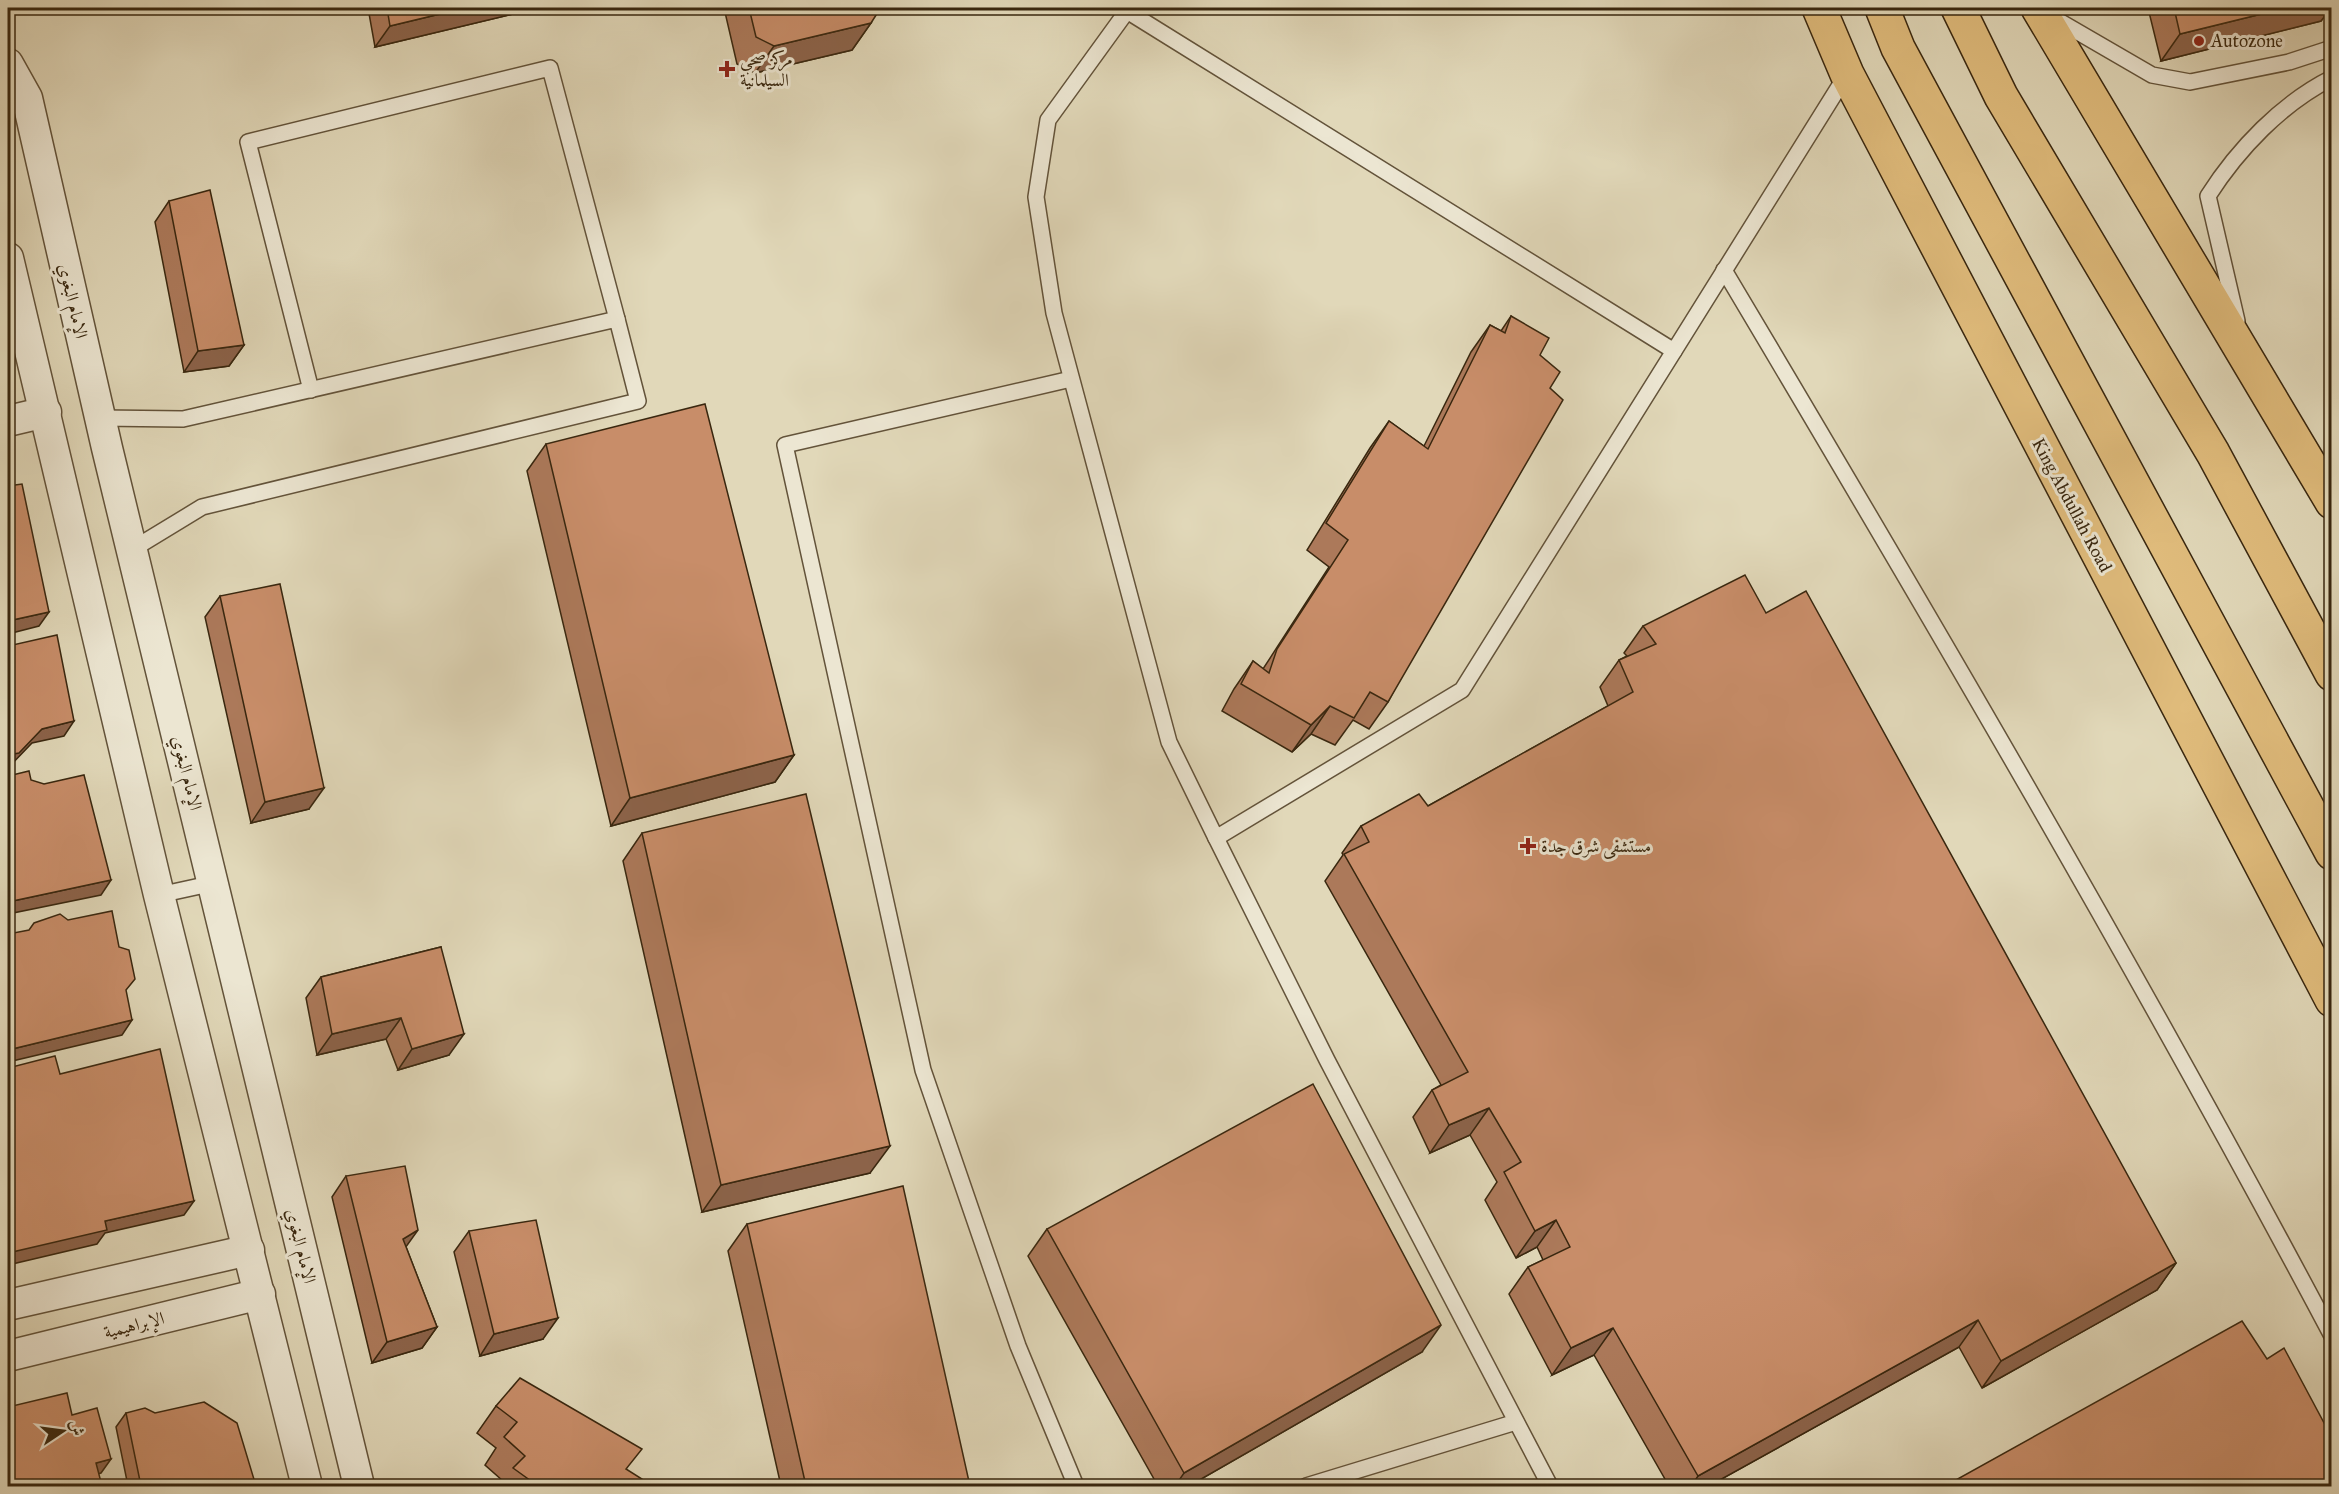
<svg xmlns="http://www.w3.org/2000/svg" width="2339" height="1494" font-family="'IM FELL Great Primer',Amiri,serif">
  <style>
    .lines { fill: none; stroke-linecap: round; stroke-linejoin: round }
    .lane-casing { stroke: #63533a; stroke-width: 18 }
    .street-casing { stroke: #63533a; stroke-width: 33 }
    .primary-casing { stroke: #39270f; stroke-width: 36 }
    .highway-casing { stroke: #39270f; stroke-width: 36 }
    .lane { stroke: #ece6d2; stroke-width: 15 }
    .street { stroke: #ece6d2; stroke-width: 30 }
    .primary { stroke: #e0bc7c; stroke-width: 33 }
    .highway { stroke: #e0bc7c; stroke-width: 33 }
    .wall { fill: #ac795a; stroke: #39270f; stroke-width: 1.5 }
    .shaded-wall { fill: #8c634a; stroke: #39270f; stroke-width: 1.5 }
    .building { fill: #c88d69; stroke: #39270f; stroke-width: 1.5 }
    .poi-dot { fill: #8f2418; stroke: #ece6d2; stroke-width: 2 }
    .labels { text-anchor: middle; stroke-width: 6; stroke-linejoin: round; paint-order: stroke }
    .poi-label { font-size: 18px; fill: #39270f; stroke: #ece6d2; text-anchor: start }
    .street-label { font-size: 18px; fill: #39270f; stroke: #ece6d2 }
  </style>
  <rect width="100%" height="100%" fill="#e1d8b9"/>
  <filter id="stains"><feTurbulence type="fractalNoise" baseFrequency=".00333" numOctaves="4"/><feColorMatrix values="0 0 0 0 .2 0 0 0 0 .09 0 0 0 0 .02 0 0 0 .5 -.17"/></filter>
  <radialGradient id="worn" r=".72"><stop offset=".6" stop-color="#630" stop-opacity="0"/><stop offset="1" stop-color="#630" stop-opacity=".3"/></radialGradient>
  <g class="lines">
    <defs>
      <g id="lane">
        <polyline points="1126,8 1127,11 1674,351 1847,74"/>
        <polyline points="1127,11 1048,120 1036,197 1054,313 1169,742 1216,838 1462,690 1674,351"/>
        <polyline points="2052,17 2152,75 2190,82 2289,62 2332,48"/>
        <path d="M1724 270C1933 621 2140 974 2332 1336"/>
        <path d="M2237 321 2208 196C2238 149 2282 103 2332 78"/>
        <polyline points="1071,379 785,445 923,1070 1018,1346 1076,1486"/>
        <polyline points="311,390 248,142 550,68 617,319"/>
        <polyline points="100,418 183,419 617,319 638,401 202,507 133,549"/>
        <polyline points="1216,838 1327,1060 1550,1486"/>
        <polyline points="159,895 214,883"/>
        <polyline points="1306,1486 1516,1422"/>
      </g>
      <g id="street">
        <polyline points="8,64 27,98 107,448 359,1486"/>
        <polyline points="8,258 159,895 307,1486"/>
        <polyline points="8,421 46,412"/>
        <polyline points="8,1305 249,1250"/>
        <polyline points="8,1356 260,1294"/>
      </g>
      <g id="primary">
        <polyline points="1819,8 1847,74 2332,1000"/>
        <polyline points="2038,8 2332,502"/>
      </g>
      <g id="highway">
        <polyline points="1882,8 1898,48 2332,853"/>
        <polyline points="1958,8 2001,96 2213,453 2332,674"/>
      </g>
    </defs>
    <!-- lane casing -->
    <use href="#lane" class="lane-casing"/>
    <!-- street casing -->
    <use href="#street" class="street-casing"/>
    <!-- primary casing -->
    <use href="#primary" class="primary-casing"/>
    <!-- highway casing -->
    <use href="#highway" class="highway-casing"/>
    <!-- lane -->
    <use href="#lane" class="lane"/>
    <!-- street -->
    <use href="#street" class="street"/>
    <!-- primary -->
    <use href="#primary" class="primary"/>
    <!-- highway -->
    <use href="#highway" class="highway"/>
  </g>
  <!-- wall -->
  <g class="wall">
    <polygon points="368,8 538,8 375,47"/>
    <polygon points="724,8 877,8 871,23 852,50 755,73 737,64"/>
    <polygon points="2148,8 2331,8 2321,21 2161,61"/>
    <polygon points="169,201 244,345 229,366 184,372 155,222"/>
    <polygon points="1511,316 1540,355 1550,388 1388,702 1369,729 1353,720 1335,745 1311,734 1292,752 1222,711 1234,689 1253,661 1263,669 1329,567 1307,550 1370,448 1389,421 1424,446 1471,352 1490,325 1501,331"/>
    <polygon points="546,444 794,755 775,782 611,826 527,471"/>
    <polygon points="220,596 309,809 251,823 205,617"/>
    <polygon points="1766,613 2176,1263 2157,1290 1982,1388 1959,1347 1709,1486 1669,1486 1594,1355 1552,1375 1509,1294 1528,1267 1543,1260 1537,1247 1516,1258 1485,1200 1497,1182 1470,1135 1430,1153 1413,1117 1432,1090 1441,1085 1325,881 1343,855 1342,853 1361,826 1428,806 1608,706 1600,687 1619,660 1627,656 1624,653 1643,626"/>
    <polygon points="642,833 870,1173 702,1212 623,861"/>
    <polygon points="441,947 449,1055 398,1070 386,1039 317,1055 306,998 321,977"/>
    <polygon points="346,1176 406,1247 437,1327 422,1348 372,1363 332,1197"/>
    <polygon points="747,1224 970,1486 781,1486 728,1251"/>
    <polygon points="1047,1229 1422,1352 1189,1486 1158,1486 1028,1256"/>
    <polygon points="469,1231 543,1339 480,1356 454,1252"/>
    <polygon points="496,1406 627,1470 639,1486 499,1486 503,1481 485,1465 496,1448 477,1433"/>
    <polygon points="126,1413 256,1486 128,1486 116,1427"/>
  </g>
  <!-- shaded-wall -->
  <g class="shaded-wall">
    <polygon points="465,8 538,8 375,47 390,26"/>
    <polygon points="2286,8 2331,8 2321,21 2161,61 2180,34"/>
    <polygon points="871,23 852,50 755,73 774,46"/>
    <polygon points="244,345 229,366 184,372 198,351"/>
    <polygon points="49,612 39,626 8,634 8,621"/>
    <polygon points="1330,706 1311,734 1292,752 1311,725"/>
    <polygon points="74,721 64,736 32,743 8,768 8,755 42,729"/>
    <polygon points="794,755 775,782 611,826 630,798"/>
    <polygon points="324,788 309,809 251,823 265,802"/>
    <polygon points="111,880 101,895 8,914 8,902"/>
    <polygon points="401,1018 386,1039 317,1055 332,1034"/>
    <polygon points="132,1020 122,1035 8,1062 8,1050"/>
    <polygon points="464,1034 449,1055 398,1070 412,1049"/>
    <polygon points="1489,1108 1470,1135 1430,1153 1449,1125"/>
    <polygon points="890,1146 870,1173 702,1212 721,1185"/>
    <polygon points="194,1201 184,1215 105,1233 97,1244 8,1265 8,1253 105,1221"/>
    <polygon points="1556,1220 1537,1247 1516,1258 1535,1231"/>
    <polygon points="418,1230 403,1251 403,1239"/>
    <polygon points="2176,1263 2157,1290 1982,1388 2001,1361"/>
    <polygon points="558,1318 543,1339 480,1356 494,1334"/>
    <polygon points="1978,1320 1959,1347 1709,1486 1691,1486 1698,1476"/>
    <polygon points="1441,1325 1422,1352 1189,1486 1175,1486 1184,1473"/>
    <polygon points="437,1327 422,1348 372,1363 387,1342"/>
    <polygon points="1613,1328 1594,1355 1552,1375 1571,1348"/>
    <polygon points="111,1459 101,1473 86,1477 96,1463"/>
  </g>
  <!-- building -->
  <g class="building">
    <polygon points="387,8 465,8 390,26"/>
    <polygon points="749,8 877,8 878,12 871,23 774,46 756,37"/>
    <polygon points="2174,8 2286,8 2180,34"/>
    <polygon points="210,190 244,345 198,351 169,201"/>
    <polygon points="1511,316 1549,338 1540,355 1560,372 1550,388 1563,400 1388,702 1370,692 1354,718 1330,706 1311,725 1241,684 1253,661 1269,673 1277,649 1348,540 1326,523 1389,421 1428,449 1490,325 1505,333"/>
    <polygon points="705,404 794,755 630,798 546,444"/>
    <polygon points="22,484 49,612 8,621 8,486"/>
    <polygon points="1745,575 1766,613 1806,591 2176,1263 2001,1361 1978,1320 1698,1476 1613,1328 1571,1348 1528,1267 1570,1247 1556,1220 1535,1231 1504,1172 1521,1162 1489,1108 1449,1125 1432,1090 1468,1072 1344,854 1369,842 1361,826 1419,794 1428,806 1633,692 1619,660 1656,644 1643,626"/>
    <polygon points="280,584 324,788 265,802 220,596"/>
    <polygon points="57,635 74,721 42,729 19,753 8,755 8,646"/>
    <polygon points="29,771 31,780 44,784 84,775 111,880 8,902 8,776"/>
    <polygon points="806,794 890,1146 721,1185 642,833"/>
    <polygon points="112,911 119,947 129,950 135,979 126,990 132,1020 8,1050 8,934 29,930 34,923 60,914 68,920"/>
    <polygon points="441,947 464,1034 412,1049 401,1018 332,1034 321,977"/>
    <polygon points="160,1049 194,1201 105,1221 107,1230 8,1253 8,1068 55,1056 60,1074"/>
    <polygon points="1313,1084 1441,1325 1184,1473 1047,1229"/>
    <polygon points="405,1166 418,1230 403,1239 437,1327 387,1342 346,1176"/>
    <polygon points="903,1186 970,1486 806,1486 747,1224"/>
    <polygon points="536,1220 558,1318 494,1334 469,1231"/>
    <polygon points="2242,1321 2267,1359 2284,1348 2331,1436 2331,1486 1945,1486"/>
    <polygon points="520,1378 642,1449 626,1469 642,1479 639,1486 529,1486 531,1481 513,1468 525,1456 504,1437 517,1422 496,1406"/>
    <polygon points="67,1393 72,1415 97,1408 111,1459 96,1463 102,1486 8,1486 8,1407"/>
    <polygon points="204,1402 237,1423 256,1486 141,1486 126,1413 145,1408 155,1413"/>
  </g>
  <!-- markers -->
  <g class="poi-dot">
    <circle cx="2199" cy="41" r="6"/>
    <path d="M724 60h6v6h6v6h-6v6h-6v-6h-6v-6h6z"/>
    <path d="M1525 837h6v6h6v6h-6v6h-6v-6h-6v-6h6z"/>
  </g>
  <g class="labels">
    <!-- poi labels -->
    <g class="poi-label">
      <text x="2211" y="47">Autozone</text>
      <text x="740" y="65">مركز صحي<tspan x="740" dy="21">السيلمانية</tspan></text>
      <text x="1541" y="852">مستشفى شرق جدة</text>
    </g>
    <!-- street labels -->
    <g class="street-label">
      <text transform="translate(73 301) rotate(77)" y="6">الإمام البغوي</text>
      <text transform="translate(2072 505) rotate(62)" y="6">King Abdullah Road</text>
      <text transform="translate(187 773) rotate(76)" y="6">الإمام البغوي</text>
      <text transform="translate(301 1246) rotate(76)" y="6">الإمام البغوي</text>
      <text transform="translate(134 1325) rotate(-14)" y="6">الإبراهيمية</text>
    </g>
  </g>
  <!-- margin -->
  <rect width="2339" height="1494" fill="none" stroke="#e1d8b9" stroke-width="30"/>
  <rect x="9" y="9" width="2321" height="1476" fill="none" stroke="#39270f" stroke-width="3"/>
  <rect x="15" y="15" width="2309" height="1464" fill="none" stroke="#39270f" stroke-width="1.5"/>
  <!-- north arrow -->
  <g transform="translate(63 1431) rotate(77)" stroke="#ece6d2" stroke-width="4.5" paint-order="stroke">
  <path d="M0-4.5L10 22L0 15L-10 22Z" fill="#39270f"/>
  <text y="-9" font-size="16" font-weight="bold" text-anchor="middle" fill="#39270f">ش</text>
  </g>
  <rect width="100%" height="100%" filter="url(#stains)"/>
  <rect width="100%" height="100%" fill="url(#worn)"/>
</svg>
